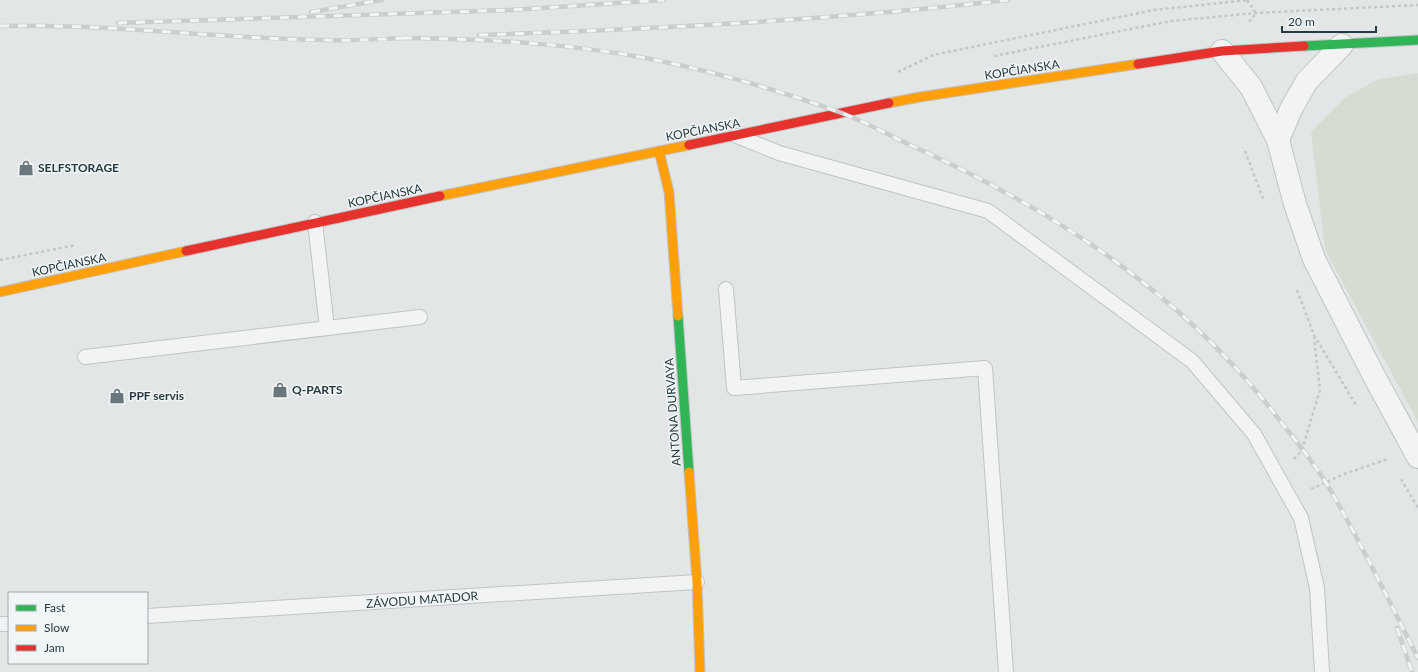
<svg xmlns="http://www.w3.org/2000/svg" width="1418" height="672" font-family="Lato,sans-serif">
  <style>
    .green { fill: #d6dcd2 }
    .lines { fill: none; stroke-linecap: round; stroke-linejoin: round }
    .lane-casing { stroke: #c0c4c5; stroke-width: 16 }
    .street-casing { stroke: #c0c4c5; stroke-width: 24 }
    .fast-casing { stroke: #c0c4c5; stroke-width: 11 }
    .slow-casing { stroke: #c0c4c5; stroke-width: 11 }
    .jam-casing { stroke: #c0c4c5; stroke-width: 11 }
    .path { stroke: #c3c7c9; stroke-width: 2.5; stroke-dasharray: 3 3; stroke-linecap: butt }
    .lane { stroke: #f1f3f4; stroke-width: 14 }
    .street { stroke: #f1f3f4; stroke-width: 22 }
    .fast { stroke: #30b455; stroke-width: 9 }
    .slow { stroke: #ff9f0a; stroke-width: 9 }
    .jam { stroke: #e5322d; stroke-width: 9 }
    .rail-casing { stroke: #cacecf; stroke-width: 4.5 }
    .rail { stroke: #f0f5f6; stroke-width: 3; stroke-dasharray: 9; stroke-linecap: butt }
    .labels { text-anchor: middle; stroke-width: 3; stroke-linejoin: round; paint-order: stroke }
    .street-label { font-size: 12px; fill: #283a41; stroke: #f0f5f6 }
    .poi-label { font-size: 12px; font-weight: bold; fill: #283a41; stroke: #f0f5f6; text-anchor: start }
  </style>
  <rect width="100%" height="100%" fill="#e2e6e7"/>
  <!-- green -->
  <polygon class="green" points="1418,73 1418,422 1325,250 1311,132 1345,98 1376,80"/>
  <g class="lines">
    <defs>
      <g id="lane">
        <polyline points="737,136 779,153 988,211 1192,361 1254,434 1301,518 1317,588 1322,672"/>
        <polyline points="315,222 327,328"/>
        <polyline points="726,289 734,388 985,368 1006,672"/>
        <polyline points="85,357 420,317"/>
        <polyline points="147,616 697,582"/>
        <polyline points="0,624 9,624"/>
      </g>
      <g id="street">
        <polyline points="1222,51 1251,87 1278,140 1295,204 1314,259 1374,376 1418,457"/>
        <polyline points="1278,140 1291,109 1307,81 1342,45"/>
      </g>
      <g id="fast">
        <polyline points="1304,46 1418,40"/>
        <polyline points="678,316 689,472"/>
      </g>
      <g id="slow">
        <polyline points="889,103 920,97 1138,64"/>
        <polyline points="659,151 669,192 678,316"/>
        <polyline points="440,196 689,145"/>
        <polyline points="0,292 186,251"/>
        <polyline points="689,472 697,582 700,672"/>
      </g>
      <g id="jam">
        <polyline points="1138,64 1222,51 1304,46"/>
        <polyline points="689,145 889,103"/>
        <polyline points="186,251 440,196"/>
      </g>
    </defs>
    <!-- lane casing -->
    <use href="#lane" class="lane-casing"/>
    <!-- street casing -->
    <use href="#street" class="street-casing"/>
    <!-- fast casing -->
    <use href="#fast" class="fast-casing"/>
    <!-- slow casing -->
    <use href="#slow" class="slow-casing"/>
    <!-- jam casing -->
    <use href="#jam" class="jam-casing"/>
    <!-- path -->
    <g class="path">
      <polyline points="1247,0 1256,13 1249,22"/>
      <polyline points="994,56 1171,21 1256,13 1418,5"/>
      <polyline points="898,72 933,55 1154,10 1248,0"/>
      <polyline points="1245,151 1264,201"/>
      <polyline points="0,260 76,245"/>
      <polyline points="1297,290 1314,335 1356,405"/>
      <polyline points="1294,459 1302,450 1320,390 1314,338"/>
      <polyline points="1401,479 1418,508"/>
      <polyline points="1311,489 1344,474 1388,459"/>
    </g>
    <!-- lane -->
    <use href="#lane" class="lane"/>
    <!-- street -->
    <use href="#street" class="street"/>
    <!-- fast -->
    <use href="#fast" class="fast"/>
    <!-- slow -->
    <use href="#slow" class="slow"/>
    <!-- jam -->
    <use href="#jam" class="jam"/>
    <defs>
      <g id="rail">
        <polyline points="311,12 382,0"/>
        <polyline points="118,23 511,10 664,0"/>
        <path d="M0 26C109 23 217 39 326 40 353 41 380 39 407 38"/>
        <path d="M479 35C656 29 832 20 1008 0"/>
        <path d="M403 38C485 39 568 43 650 59 713 71 778 90 839 112 863 121 885 133 908 144 1054 210 1183 293 1281 422 1301 447 1321 472 1336 500 1365 551 1391 605 1418 658"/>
        <polyline points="1397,628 1412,672"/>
      </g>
    </defs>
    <!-- rail casing -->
    <use href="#rail" class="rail-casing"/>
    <!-- rail -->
    <use href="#rail" class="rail"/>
  </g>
  <!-- icons -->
  <defs>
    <symbol id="shop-bare" viewBox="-9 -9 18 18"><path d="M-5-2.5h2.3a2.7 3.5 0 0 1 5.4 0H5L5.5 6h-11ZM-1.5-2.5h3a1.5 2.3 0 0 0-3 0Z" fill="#69767b" stroke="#f0f5f6" stroke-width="2.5" paint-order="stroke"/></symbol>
  </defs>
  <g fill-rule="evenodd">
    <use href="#shop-bare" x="15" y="157" width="22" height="22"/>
    <use href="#shop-bare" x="269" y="379" width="22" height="22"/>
    <use href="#shop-bare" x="106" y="385" width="22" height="22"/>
  </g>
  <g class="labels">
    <!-- street labels -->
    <g class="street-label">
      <text transform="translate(1022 70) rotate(-9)" y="4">KOPČIANSKA</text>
      <text transform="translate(703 130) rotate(-11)" y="4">KOPČIANSKA</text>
      <text transform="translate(385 196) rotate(-12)" y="4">KOPČIANSKA</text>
      <text transform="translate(69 265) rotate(-12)" y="4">KOPČIANSKA</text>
      <text transform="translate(673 412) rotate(-94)" y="4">ANTONA DURVAYA</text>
      <text transform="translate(422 600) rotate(-4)" y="4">ZÁVODU MATADOR</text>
    </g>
    <!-- poi labels -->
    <g class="poi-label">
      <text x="38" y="172">SELFSTORAGE</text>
      <text x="292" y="394">Q-PARTS</text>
      <text x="129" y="400">PPF servis</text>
    </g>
  </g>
  <!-- legend -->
  <rect x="8" y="592" width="140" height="72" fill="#f0f5f6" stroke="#a0aaae"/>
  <rect x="16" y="605" width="20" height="6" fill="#30b455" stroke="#a0aaae"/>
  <text x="44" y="612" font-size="12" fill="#283a41">Fast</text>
  <rect x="16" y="625" width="20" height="6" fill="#ff9f0a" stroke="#a0aaae"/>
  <text x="44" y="632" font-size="12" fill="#283a41">Slow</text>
  <rect x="16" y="645" width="20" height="6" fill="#e5322d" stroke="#a0aaae"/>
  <text x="44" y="652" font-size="12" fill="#283a41">Jam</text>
  <!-- scale -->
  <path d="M1282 26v6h94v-6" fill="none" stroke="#283a41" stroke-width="2"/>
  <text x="1288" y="26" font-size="12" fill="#283a41" stroke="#f0f5f6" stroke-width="3" paint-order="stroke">20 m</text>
</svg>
